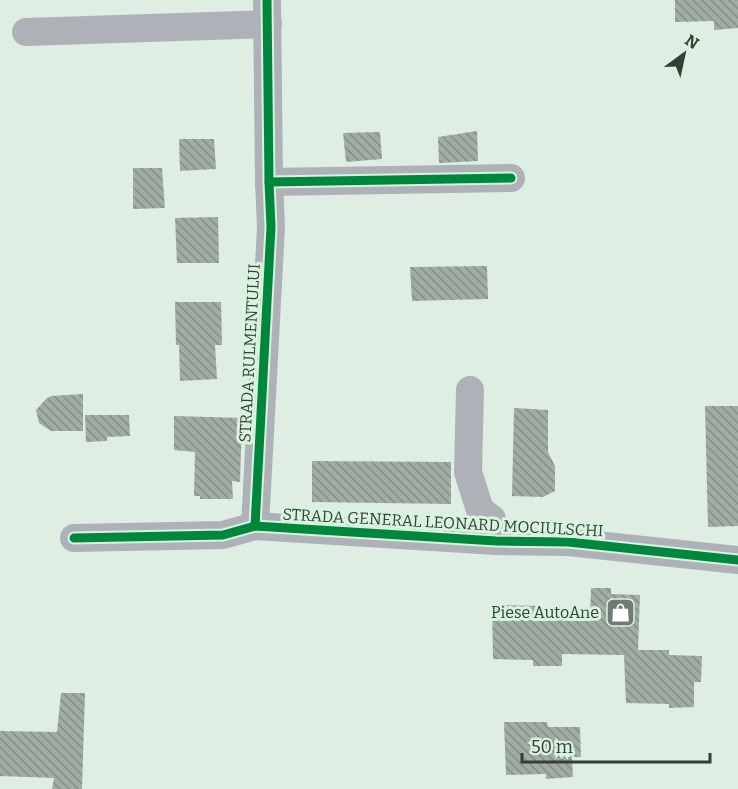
<svg xmlns="http://www.w3.org/2000/svg" width="738" height="789" font-family="Bitter,serif">
  <style>
    .building { fill: url(#building-back-hatch) }
    .lines { fill: none; stroke-linecap: round; stroke-linejoin: round }
    .minor { stroke: #aeb1b8; stroke-width: 28 }
    .cycleway-casing { stroke: #d8f4de; stroke-width: 13 }
    .cycleway { stroke: #00873e; stroke-width: 9 }
    .labels { text-anchor: middle; stroke-width: 6; stroke-linejoin: round; paint-order: stroke }
    .street-label { font-size: 16px; fill: #343f37; stroke: #d8f4de }
    .poi-label { font-size: 16px; fill: #343f37; stroke: #d8f4de; text-anchor: end }
  </style>
  <defs>
    <pattern id="building-back-hatch" width="6" height="6" patternUnits="userSpaceOnUse" patternTransform="scale(1.5)"><rect width="6" height="6" fill="#a1ada4"/><path d="M-1 5l2 2M0 0l6 6M5-1l2 2" fill="none" stroke="#848e86"/></pattern>
  </defs>
  <rect width="100%" height="100%" fill="#deeee2"/>
  <!-- building -->
  <g class="building">
    <polygon points="675,0 738,0 738,28 714,30 714,21 675,22"/>
    <polygon points="477,131 478,161 439,163 438,137"/>
    <polygon points="380,132 382,159 346,162 343,133"/>
    <polygon points="179,139 214,139 216,169 180,171"/>
    <polygon points="133,168 162,168 165,208 133,209"/>
    <polygon points="218,217 219,263 177,263 175,218"/>
    <polygon points="487,266 488,299 412,301 410,267"/>
    <polygon points="175,302 221,302 222,345 215,345 217,379 180,381 179,345 176,345"/>
    <polygon points="83,394 83,431 51,431 39,423 36,410 46,399 51,396"/>
    <polygon points="705,406 738,406 738,526 708,527"/>
    <polygon points="514,408 548,410 548,452 555,466 555,491 543,497 512,496"/>
    <polygon points="85,415 129,415 130,436 107,437 107,441 86,442"/>
    <polygon points="174,416 242,418 240,482 232,481 233,499 200,499 200,496 194,496 195,452 174,450"/>
    <polygon points="312,461 451,462 451,504 312,502"/>
    <polygon points="591,588 611,588 611,594 640,595 638,650 669,650 669,655 702,656 701,682 694,682 694,707 669,708 669,704 626,703 624,655 562,654 562,666 533,666 533,660 493,659 492,605 542,606 542,612 590,613"/>
    <polygon points="61,693 85,693 82,789 52,789 54,778 0,776 0,731 57,732"/>
    <polygon points="504,722 547,722 548,727 580,727 581,757 572,757 573,777 546,779 546,774 506,775"/>
  </g>
  <g class="lines">
    <!-- minor -->
    <g class="minor">
      <polyline points="26,32 268,24"/>
      <polyline points="269,182 511,178"/>
      <polyline points="470,390 468,472 480,510 492,519 496,541"/>
      <polyline points="255,526 271,227 269,182 267,0"/>
      <polyline points="74,538 223,535 255,526 496,541 568,542 738,560"/>
    </g>
    <defs>
      <g id="cycleway">
        <polyline points="269,182 511,178"/>
        <polyline points="255,526 271,227 269,182 267,0"/>
        <polyline points="74,538 223,535 255,526 496,541 568,542 738,560"/>
      </g>
    </defs>
    <!-- cycleway casing -->
    <use href="#cycleway" class="cycleway-casing"/>
    <!-- cycleway -->
    <use href="#cycleway" class="cycleway"/>
  </g>
  <!-- icons -->
  <defs>
    <symbol id="shop-square" viewBox="-11 -11 22 22"><rect x="-9" y="-9" width="18" height="18" rx="4" fill="#707c73" stroke="#d8f4de"/><path d="M-5-2.5h2.3a2.7 3.5 0 0 1 5.4 0H5L5.5 6h-11ZM-1.5-2.5h3a1.5 2.3 0 0 0-3 0Z" fill="#fff"/></symbol>
  </defs>
  <g fill-rule="evenodd">
    <use href="#shop-square" x="604" y="596" width="33" height="33"/>
  </g>
  <g class="labels">
    <!-- street labels -->
    <g class="street-label">
      <text transform="translate(249 353) rotate(-87)" y="6">STRADA RULMENTULUI</text>
      <text transform="translate(443 522) rotate(3)" y="6">STRADA GENERAL LEONARD MOCIULSCHI</text>
    </g>
    <!-- poi labels -->
    <g class="poi-label">
      <text x="599" y="618">Piese AutoAne</text>
    </g>
  </g>
  <!-- north arrow -->
  <g transform="translate(684 54) rotate(33)" stroke="#d8f4de" stroke-width="4.5" paint-order="stroke">
  <path d="M0-4.5L10 22L0 15L-10 22Z" fill="#343f37"/>
  <text y="-9" font-size="16" font-weight="bold" text-anchor="middle" fill="#343f37">N</text>
  </g>
  <!-- scale -->
  <path d="M522 753v9h188v-9" fill="none" stroke="#343f37" stroke-width="3"/>
  <text x="531" y="753" font-size="18" fill="#343f37" stroke="#d8f4de" stroke-width="4.5" paint-order="stroke">50 m</text>
</svg>
